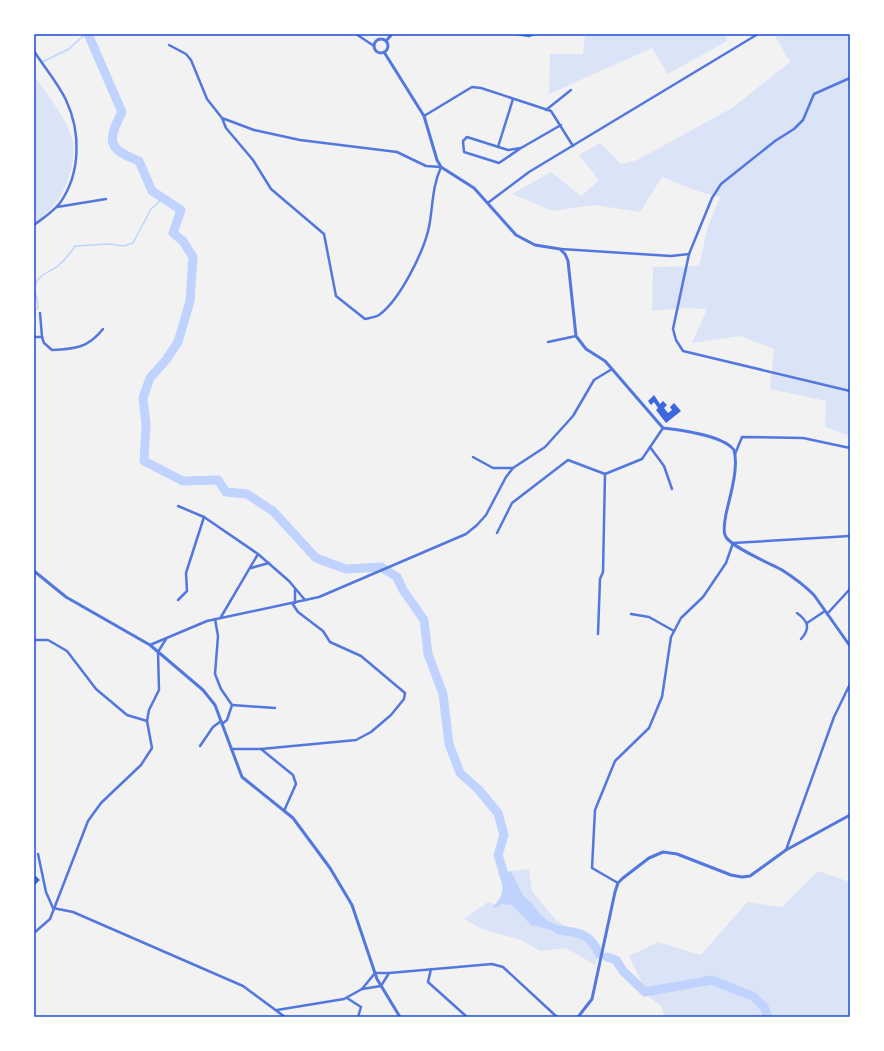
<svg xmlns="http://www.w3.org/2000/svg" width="884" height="1051" font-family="'Sofia Sans Condensed',sans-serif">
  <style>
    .green { fill: #dbe4f7 }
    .water { fill: #bfd3fe }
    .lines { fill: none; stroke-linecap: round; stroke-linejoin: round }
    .stream { stroke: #bfd3fe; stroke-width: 1.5 }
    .river { stroke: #bfd3fe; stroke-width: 9 }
    .building { fill: #3d67dc }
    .minor { stroke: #5277de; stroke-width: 2.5 }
    .tertiary { stroke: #5277de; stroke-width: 3 }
    .neatline { fill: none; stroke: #1d4ed8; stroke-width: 1.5 }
  </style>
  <rect width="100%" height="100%" fill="#f2f2f2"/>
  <!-- green -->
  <g class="green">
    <polygon points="585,34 725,34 727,41 668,74 652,48 549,94 550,54 583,54"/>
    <polygon points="774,34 850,34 850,436 825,427 826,401 770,389 774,349 740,336 692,343 707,309 685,308 652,311 653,267 699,266 708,226 720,197 700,192 662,177 640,212 594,205 553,211 512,194 551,172 581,196 599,180 579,155 600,143 621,164 637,160 732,108 790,62"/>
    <path d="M34 75C46 94 64 114 71 135 78 153 69 184 58 200 52 209 43 216 34 223Z"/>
    <path d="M529 869 532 891 555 919 571 931 577 932 593 940 599 954 595 965 566 948 540 951 521 940 482 929 464 919 488 902C496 906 505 902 512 905 520 909 524 918 530 923 537 929 560 931 570 932L548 921 540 914 532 903 523 895 511 871Z"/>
    <polygon points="818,871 850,882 850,1017 770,1017 766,1005 756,995 714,977 645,989 629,956 658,942 701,955 747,902 782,907"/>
    <polygon points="712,983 761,1006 766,1017 665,1017 661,1006 645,994"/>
  </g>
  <!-- water -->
  <path class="water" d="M511 871 523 895 532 903 540 914 548 921 571 931 562 933 531 925 512 905 502 904 495 908 493 907C504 895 505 888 498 873Z"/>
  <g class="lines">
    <!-- stream -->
    <g class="stream">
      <polyline points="42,62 69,49 85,34"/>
      <path d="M34 310 38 308C39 300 34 295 35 287 36 275 51 272 59 265 66 259 70 253 75 246L109 244 124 246 133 243 151 209 159 202V195"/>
    </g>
    <!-- river -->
    <g class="river">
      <path d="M88 34 122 112C107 141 107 149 139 161L152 191 181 210 173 233 183 241 193 257 190 301 178 342 166 360 150 378 143 398 146 424 144 461 183 481 218 480 226 492 247 494 273 511 316 558 346 569 381 567 397 577 403 590 424 620 428 654 443 694 449 744 460 773 478 789 498 813 504 835 498 855 507 883"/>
      <path d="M559 930C580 933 590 933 599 954"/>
      <polyline points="607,957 616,960 623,971 645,992 712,980 754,997 764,1007 768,1017"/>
    </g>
  </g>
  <!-- building -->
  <g class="building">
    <polygon points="654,395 660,404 663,401 667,405 664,408 668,413 672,410 670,407 674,403 681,411 666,423 656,410 658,408 654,402 651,405 648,401"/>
    <polygon points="36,876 40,880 34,886 34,879"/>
  </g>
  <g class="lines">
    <!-- minor -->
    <g class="minor">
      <polyline points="356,34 374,46"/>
      <polyline points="516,34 529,36 534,34"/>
      <path d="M169 45 186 54 191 60 207 99 222 118 226 128 253 160 271 189 324 234 336 296 365 319C369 318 376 317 379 315 400 300 424 251 429 227 433 206 432 187 441 167L426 166 397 152 300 140 254 130 222 118"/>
      <path d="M34 51C44 67 58 83 66 100 81 132 81 173 60 203 53 212 43 218 34 225"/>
      <polyline points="546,110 571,90"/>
      <polyline points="424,116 472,87 481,88 551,111 573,146"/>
      <polyline points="498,147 513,99"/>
      <polyline points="521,148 499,163 464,152 463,141 467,137 508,150 521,148 561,125"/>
      <polyline points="489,202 529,172 758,34"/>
      <polyline points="57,207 106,199"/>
      <polyline points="561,249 671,256 689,254 712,198 721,184 775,141 794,129 803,120 814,94 850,78"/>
      <polyline points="689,254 673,329 676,340 683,351 850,391"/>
      <polyline points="40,313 42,337"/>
      <path d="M34 337H42L44 343 52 350C75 349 88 348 103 329"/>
      <polyline points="548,342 576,336"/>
      <polyline points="650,447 664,466 672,489"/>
      <polyline points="735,454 742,437 803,438 850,448"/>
      <polyline points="473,457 493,468 513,468"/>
      <polyline points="178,506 204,517 258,554 289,581 305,600"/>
      <polyline points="497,533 512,503 568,460 605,474 642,459 663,428"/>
      <polyline points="251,568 269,563"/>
      <polyline points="295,590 295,603"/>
      <polyline points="178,600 187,591 186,573 204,517"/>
      <path d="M797 613C808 621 811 628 801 639"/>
      <polyline points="631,614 649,617 674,631"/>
      <polyline points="827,614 850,589"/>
      <polyline points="221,617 258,554"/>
      <polyline points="215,619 218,636 215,674 221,689 232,705 227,720 222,724"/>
      <polyline points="807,623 825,611"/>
      <polyline points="598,634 600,579 603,572 605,474"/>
      <polyline points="34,640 48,640 67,651 96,689 127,715 147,721"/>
      <polyline points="150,645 207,621 319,597 466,534 477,525 486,515 506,477 513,468 545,447 573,416 594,380 612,369"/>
      <polyline points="232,705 275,708"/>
      <polyline points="200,746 213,727 221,721"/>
      <polyline points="231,749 261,749 293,775 296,784 284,811"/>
      <polyline points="261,749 356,740 371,732 391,715 404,699 405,693 361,656 330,642 323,631 298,612 292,603"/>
      <polyline points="786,850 834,717 850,684"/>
      <polyline points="38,854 46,892 53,908 73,912 243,986 285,1017"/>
      <polyline points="618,883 592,868 595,810 615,761 649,728 662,697 671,637 681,618 703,597 726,563 733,543 850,536"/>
      <polyline points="34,933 50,919 88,821 101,803 141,765 152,748 147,721 149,710 159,690 158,652 166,639"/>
      <polyline points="431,969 428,982 467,1017"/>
      <polyline points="362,989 375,973 389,973 492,964 503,967 557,1017"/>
      <polyline points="347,998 361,1007 358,1017"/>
      <polyline points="277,1010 344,999 362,989 381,986 389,973"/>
    </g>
    <!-- tertiary -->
    <g class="tertiary">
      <circle cx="381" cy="46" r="7"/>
      <polyline points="386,41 392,34"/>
      <path d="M384 52 424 116 437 160 441 167 474 188 516 235 535 245 560 249 565 254 568 261 576 336 586 349 605 361 612 369 663 428C681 430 724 436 734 450 739 468 730 496 726 514 725 520 723 530 725 535 728 546 771 564 782 570 793 577 804 585 814 595L850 646"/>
      <polyline points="34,571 66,597 150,645 203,690 215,705 242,777 293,818 330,868 352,905 377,979 400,1017"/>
      <polyline points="578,1017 592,999 615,892 618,883 623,878 649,858 663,852 677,854 731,875 742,877 750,876 786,850 850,815"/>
    </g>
  </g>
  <!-- border -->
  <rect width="884" height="1051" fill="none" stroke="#ffffff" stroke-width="70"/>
  <rect x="35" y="35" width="814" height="981" class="neatline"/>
</svg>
